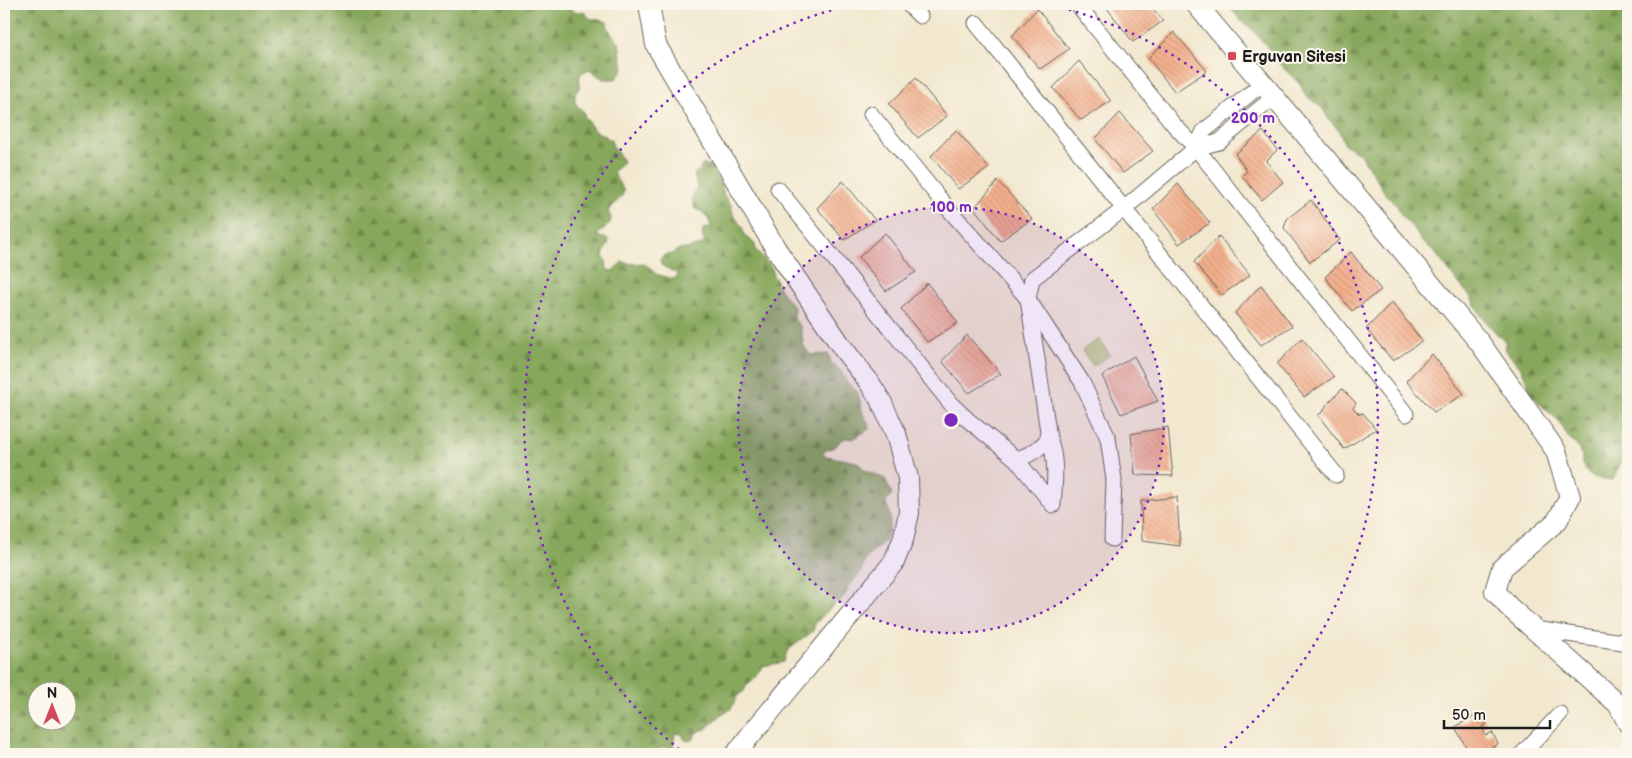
<svg xmlns="http://www.w3.org/2000/svg" width="1632" height="758" font-family="'Balsamiq Sans',sans-serif">
  <style>
    .green { fill: #aac166; stroke: #636e41 }
    .forest { fill: url(#forest-firs); stroke: #52623c; fill-rule: evenodd }
    .building { fill: url(#building-back-hatch) }
    .lines { fill: none; stroke-linecap: round; stroke-linejoin: round }
    .street-casing { stroke: #67635b; stroke-width: 17 }
    .secondary-casing { stroke: #67635b; stroke-width: 22 }
    .street { stroke: #fff; stroke-width: 15 }
    .secondary { stroke: #fff; stroke-width: 20 }
    .ring { fill: none; stroke: #7b2cbf; stroke-width: 2.5; stroke-dasharray: 2.5 5 }
    .poi-dot { fill: #d1495b; stroke: #fbf7ec; stroke-width: 2 }
    .labels { text-anchor: middle; stroke-width: 4; stroke-linejoin: round; paint-order: stroke }
    .poi-label { font-size: 16px; font-weight: bold; fill: #1c1c1c; stroke: #fbf7ec; text-anchor: start }
    .centre { fill: #7b2cbf; stroke: #fbf7ec; stroke-width: 2.5 }
    .ring-label { font-size: 15px; text-anchor: middle; font-weight: bold; fill: #7b2cbf; stroke: #fbf7ec; stroke-width: 4; stroke-linejoin: round; paint-order: stroke }
  </style>
  <defs>
    <pattern id="forest-firs" width="22" height="20" patternUnits="userSpaceOnUse" patternTransform="scale(1.25)"><rect width="22" height="20" fill="#87a75b"/><path d="M5 1l3.5 6h-7zM16 11l3.5 6h-7z" fill="#6e874a"/></pattern>
    <pattern id="building-back-hatch" width="6" height="6" patternUnits="userSpaceOnUse" patternTransform="scale(1.25)"><rect width="6" height="6" fill="#f3b08d"/><path d="M-1 5l2 2M0 0l6 6M5-1l2 2" fill="none" stroke="#d09779"/></pattern>
  </defs>
  <rect width="100%" height="100%" fill="#fbf7ec"/>
  <filter id="ink" filterUnits="userSpaceOnUse"><feTurbulence type="fractalNoise" baseFrequency=".02" numOctaves="2"/><feDisplacementMap in="SourceGraphic" scale="10" xChannelSelector="R" yChannelSelector="G"/><feConvolveMatrix kernelMatrix="1 2 1 2 8 2 1 2 1" color-interpolation-filters="sRGB"/></filter>
  <filter id="wash" filterUnits="userSpaceOnUse"><feTurbulence type="fractalNoise" baseFrequency=".0096" numOctaves="4" result="noise"/><feDisplacementMap in="SourceGraphic" scale="20" xChannelSelector="R" yChannelSelector="G"/><feGaussianBlur stdDeviation="1.12" result="paint"/><feColorMatrix in="noise" values="0 0 0 0 0 0 0 0 0 0 0 0 0 0 0 0 0 1.4 0 .05"/><feComposite in="paint" operator="in"/></filter>
  <g filter="url(#wash)">
    <rect width="100%" height="100%" fill="#f2e8cf"/>
    <!-- green -->
    <polygon class="green" points="1099,339 1110,355 1093,366 1082,350"/>
    <!-- forest -->
    <g class="forest">
      <path d="M4 4H572L570 6 574 12H584L591 19H599L607 22C608 31 613 36 619 42L623 69 616 79H603L589 69 580 74 579 88 575 94V103L583 111 585 117 593 129 611 140C613 150 620 153 623 162L613 173 624 191 621 197 608 211 611 218 610 223 597 235 602 238 606 237 609 241C608 247 603 250 603 257L606 260 607 270 613 271 622 262 635 264 642 263 652 269 655 274 674 279 677 276 678 274 661 265 660 259 664 255 672 254 679 249C688 250 694 246 702 245L704 241 702 235 703 229 711 227C708 217 705 212 695 209 692 200 691 195 697 188L694 174 699 171 702 165H710L721 184 724 196 731 205 733 214 742 227 745 236 755 244V249L772 268 773 276 776 279C776 287 788 301 794 306V319L801 328C800 335 804 339 803 345L810 355 828 354 832 364 841 371 847 383 858 392 863 414 868 422 869 429 853 439 846 438 841 440 835 447 826 450 823 453 826 456 857 462 865 470 885 479 892 494 887 500 886 505C890 511 890 513 890 520 891 543 876 545 865 561 862 567 861 574 856 578 854 581 850 583 848 586L847 592 839 602 835 604 815 624 813 631 787 651 784 662 763 666C758 679 747 681 744 691L738 695 731 709 722 714 706 729 699 731 695 734 694 739 688 741 685 740 682 734 675 733 673 749 669 750 665 747H660L659 754H4ZM38 690H68V720H38Z"/>
      <polygon points="1228,4 1628,4 1628,437 1623,445 1623,458 1613,480 1597,478 1588,474 1582,464 1582,456 1577,446 1569,439 1558,420 1544,408 1529,392 1528,384 1521,368 1506,351 1505,341 1494,331 1481,316 1471,297 1455,279 1434,251 1420,240 1416,231 1401,215 1397,205 1387,196 1360,153 1345,145 1338,129 1330,121 1322,108 1305,95 1300,84 1273,58 1271,51 1251,28 1241,21"/>
    </g>
    <g id="blocks">
      <!-- building -->
      <g class="building">
        <polygon points="1111,4 1149,4 1163,21 1133,42 1107,8"/>
        <polygon points="1037,9 1069,49 1040,69 1012,36"/>
        <polygon points="1174,32 1207,71 1175,92 1148,58"/>
        <polygon points="1079,61 1111,101 1081,120 1053,88"/>
        <polygon points="916,78 947,116 918,138 889,104"/>
        <polygon points="1120,113 1153,151 1123,173 1095,139"/>
        <polygon points="956,130 989,168 958,189 931,156"/>
        <polygon points="1263,131 1277,150 1266,161 1283,182 1262,200 1242,176 1247,171 1235,154"/>
        <polygon points="843,181 875,220 844,240 817,208"/>
        <polygon points="998,181 1032,219 1000,241 974,208"/>
        <polygon points="1178,184 1210,223 1179,244 1153,209"/>
        <polygon points="1311,200 1340,240 1310,262 1284,228 1287,219"/>
        <polygon points="885,233 916,272 886,291 859,257"/>
        <polygon points="1219,236 1250,275 1222,295 1194,262"/>
        <polygon points="1351,252 1381,290 1352,311 1325,277"/>
        <polygon points="927,283 958,323 927,342 901,309"/>
        <polygon points="1261,285 1292,326 1261,345 1235,313"/>
        <polygon points="1392,302 1422,341 1393,361 1366,329"/>
        <polygon points="967,335 1001,374 969,393 942,361"/>
        <polygon points="1302,338 1334,377 1304,397 1277,364"/>
        <polygon points="1432,354 1464,394 1434,412 1406,381"/>
        <polygon points="1134,356 1158,401 1121,414 1102,376"/>
        <polygon points="1342,389 1356,403 1353,408 1359,414 1363,413 1376,429 1346,448 1344,449 1318,415 1323,412 1327,404"/>
        <polygon points="1168,427 1173,476 1135,475 1131,434"/>
        <polygon points="1177,497 1180,546 1142,541 1141,501"/>
        <polygon points="1480,713 1487,724 1482,727 1486,736 1492,732 1498,744 1480,754 1470,754 1455,727"/>
      </g>
    </g>
  </g>
  <g filter="url(#ink)">
    <use href="#blocks" fill-opacity="0" stroke="#67635b" stroke-width="1"/>
    <g class="lines">
      <defs>
        <g id="street">
          <polyline points="908,4 920,16"/>
          <polyline points="1077,4 1174,125 1196,148 1406,414"/>
          <polyline points="976,23 1336,475"/>
          <polyline points="871,114 945,205 1028,299 1082,382 1108,438 1114,480 1112,539"/>
          <polyline points="1196,148 1219,142 1274,97"/>
          <path d="M778 189 951 404 968 420 1016 459 1053 505C1055 482 1057 459 1049 438L1028 299 1032 279 1125 208 1196 148 1204 131 1263 83"/>
          <path d="M1016 459C1031 455 1039 449 1049 438"/>
          <polyline points="1534,629 1622,642 1628,644"/>
          <polyline points="1522,754 1560,714"/>
        </g>
        <g id="secondary">
          <polyline points="649,4 656,45 776,249 842,347 869,382 881,401 896,434 908,478 909,513 903,540 894,562 749,737 736,754"/>
          <polyline points="1196,4 1480,343 1556,451 1570,497 1557,521 1502,568 1495,591 1509,607 1618,704 1628,723"/>
        </g>
      </defs>
      <!-- street casing -->
      <use href="#street" class="street-casing"/>
      <!-- secondary casing -->
      <use href="#secondary" class="secondary-casing"/>
      <!-- street -->
      <use href="#street" class="street"/>
      <!-- secondary -->
      <use href="#secondary" class="secondary"/>
    </g>
  </g>
  <!-- distance rings -->
  <circle cx="951" cy="420" r="213" fill="#7b2cbf" fill-opacity=".12"/>
  <g class="ring">
    <circle cx="951" cy="420" r="213"/>
    <path d="M685 754A427 427 0 0 1 855 4M1047 4A427 427 0 0 1 1217 754"/>
  </g>
  <!-- markers -->
  <rect class="poi-dot" x="1227" y="51" width="10" height="10" rx="2.5"/>
  <g class="labels">
    <!-- poi labels -->
    <g class="poi-label">
      <text x="1242" y="62">Erguvan Sitesi</text>
    </g>
  </g>
  <circle cx="951" cy="420" r="8" class="centre"/>
  <g class="ring-label">
    <text x="1253" y="123">200 m</text>
    <text x="951" y="212">100 m</text>
  </g>
  <!-- margin -->
  <rect width="1632" height="758" fill="none" stroke="#fbf7ec" stroke-width="20"/>
  <!-- north arrow -->
  <g transform="translate(52 706)"><circle r="24" fill="#fbf7ec" stroke="#a29f99"/>
  <path d="M0-4L9 19L0 12L-9 19Z" fill="#d1495b"/>
  <text y="-8" font-size="14" font-weight="bold" text-anchor="middle" fill="#1c1c1c">N</text>
  </g>
  <!-- scale -->
  <path d="M1444 720v8h106v-8" fill="none" stroke="#1c1c1c" stroke-width="2.5"/>
  <text x="1452" y="720" font-size="15" fill="#1c1c1c" stroke="#fbf7ec" stroke-width="4" paint-order="stroke">50 m</text>
</svg>
